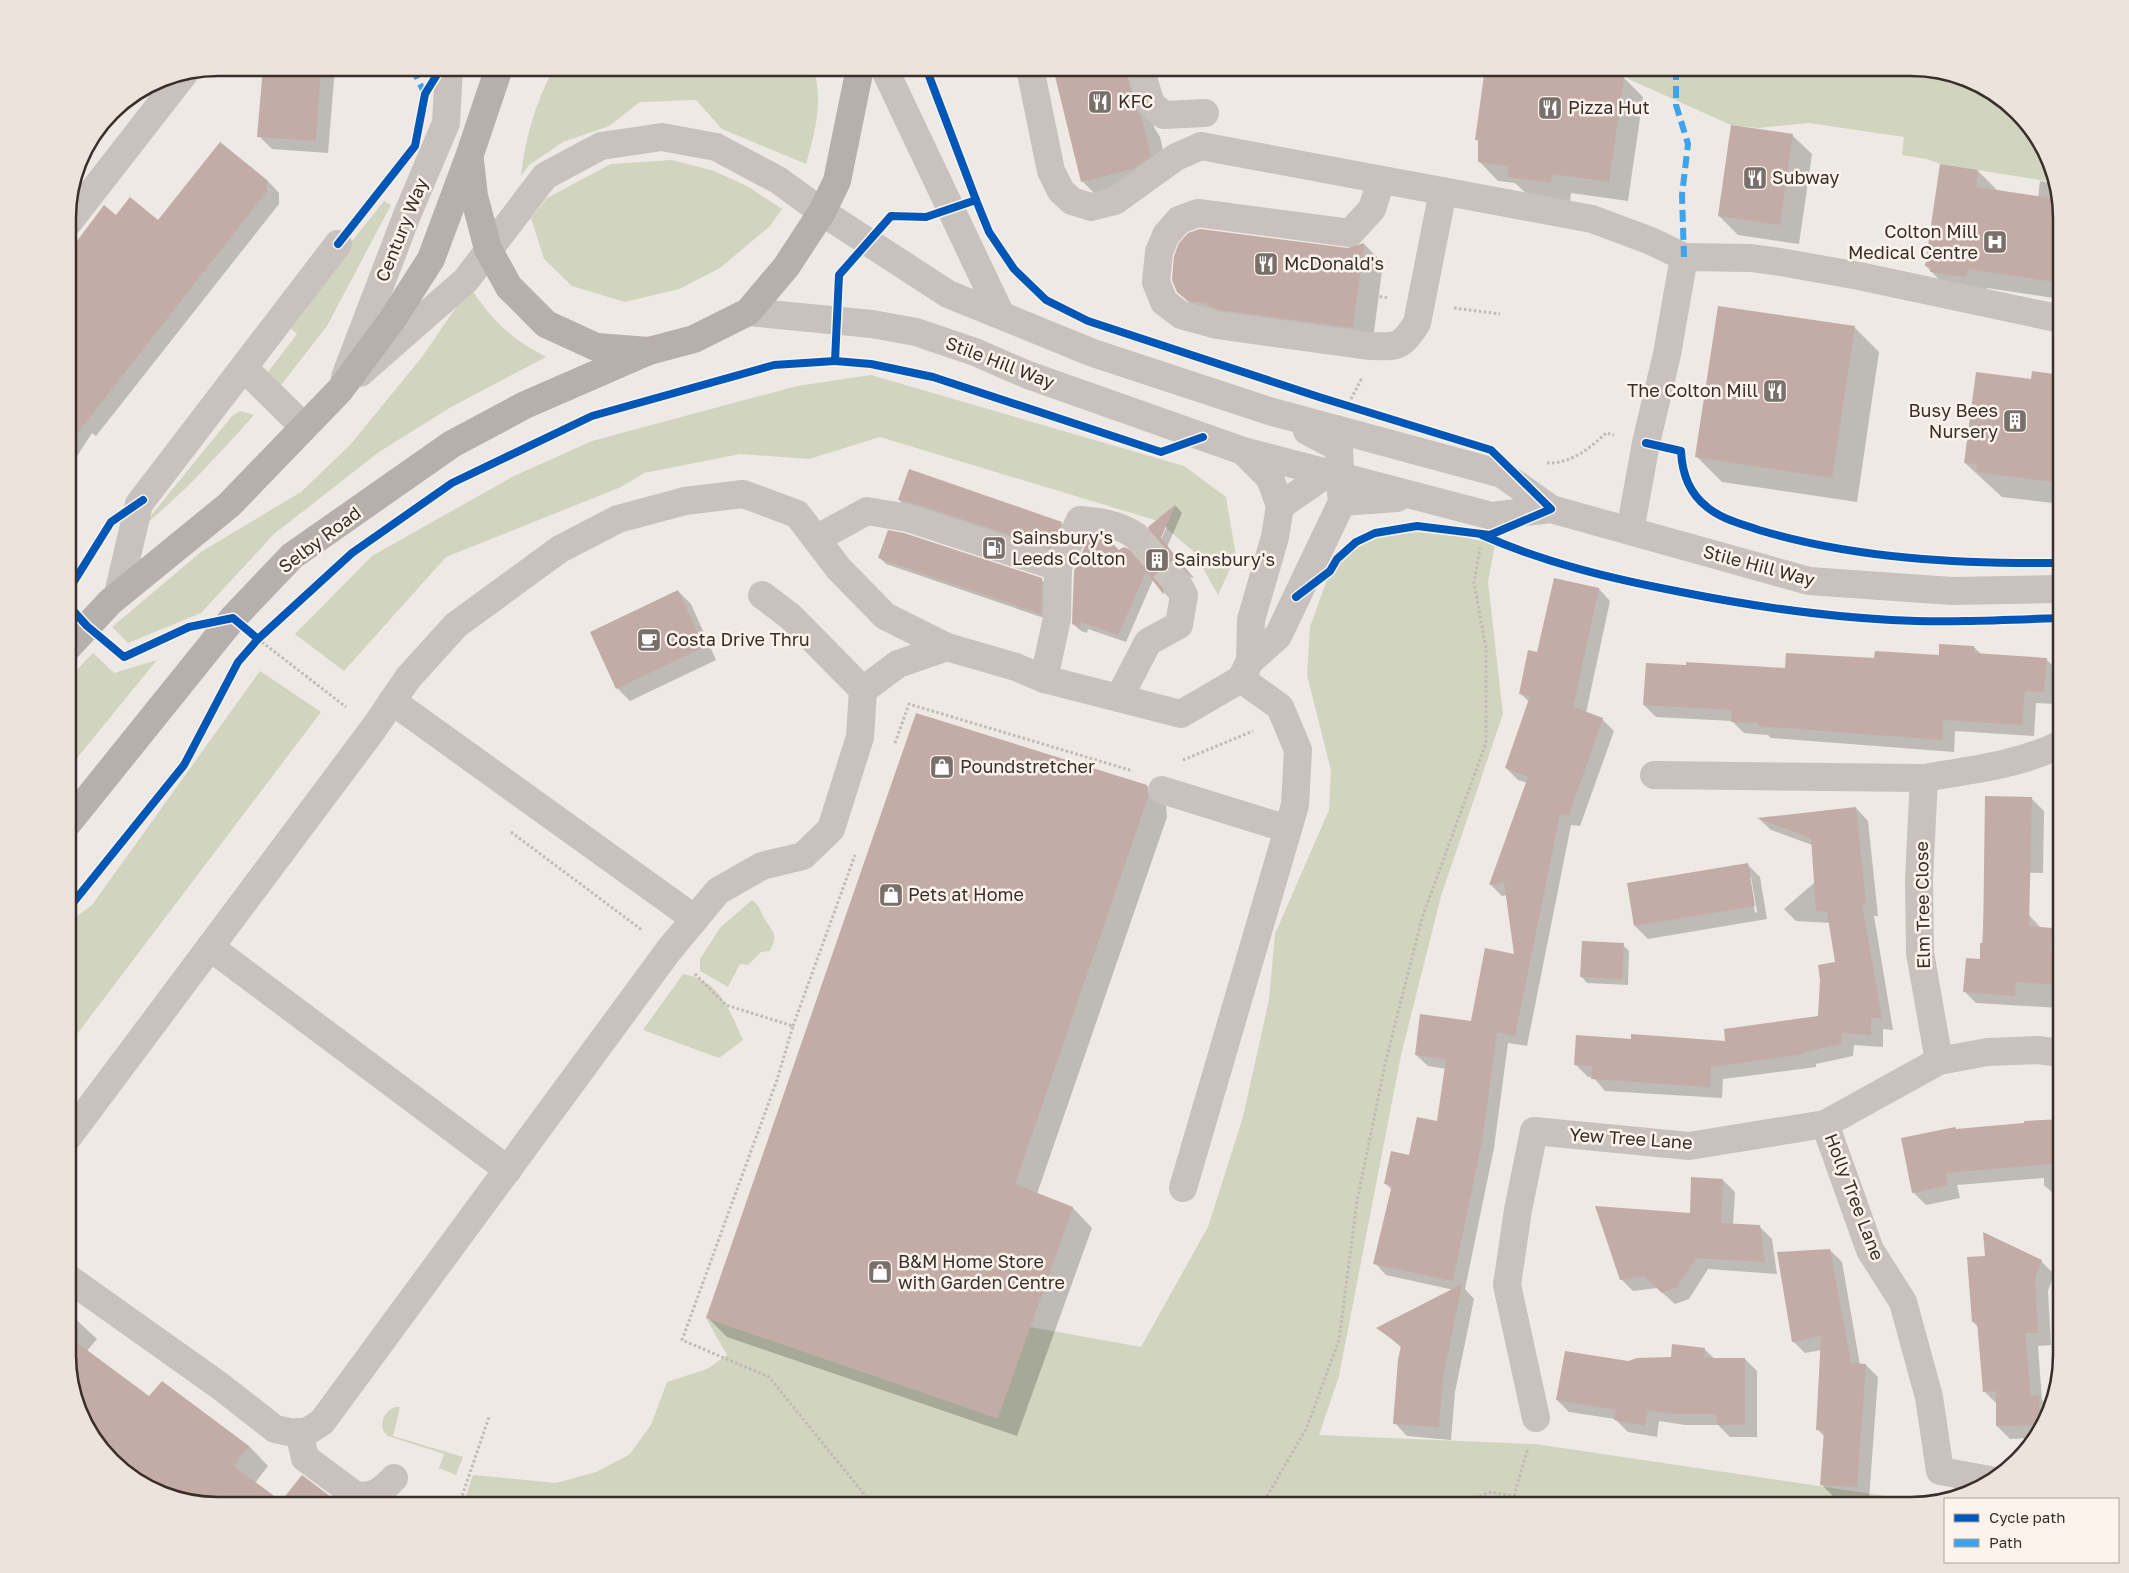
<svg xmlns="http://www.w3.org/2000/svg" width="2129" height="1573" font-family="'Golos Text',sans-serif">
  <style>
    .green { fill: #d1d4be }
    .shadow { fill: #0003; fill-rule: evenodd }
    .building { fill: #c3aca5 }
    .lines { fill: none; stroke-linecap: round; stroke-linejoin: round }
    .minor-tunnel { stroke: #cac4bf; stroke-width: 28; stroke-dasharray: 28 14; stroke-linecap: butt }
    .path { stroke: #c1b9b5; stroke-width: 3; stroke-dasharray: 2.5 2.5; stroke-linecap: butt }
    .minor { stroke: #c8c1bd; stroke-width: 28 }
    .major { stroke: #b7afac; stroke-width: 28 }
    .quiet { stroke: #3fa3eb; stroke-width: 6; stroke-dasharray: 12 6; stroke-linecap: butt }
    .cycleway-casing { stroke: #fbf3ec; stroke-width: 11 }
    .cycleway { stroke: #0057b8; stroke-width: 8 }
    .labels { text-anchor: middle; stroke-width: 5; stroke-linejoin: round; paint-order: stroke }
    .poi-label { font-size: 18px; fill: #3a2e2a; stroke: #fbf3ec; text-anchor: start }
    .street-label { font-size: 18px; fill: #3a2e2a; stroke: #fbf3ec }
    .rim { fill: none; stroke: #3a2e2a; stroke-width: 2.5 }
  </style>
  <rect width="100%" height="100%" fill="#eee9e4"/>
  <!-- green -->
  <g class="green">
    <path d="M554 68H813C824 100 815 133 806 164L722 129 696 100 640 102 609 126 563 142 529 165 521 176C525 137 536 102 554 68Z"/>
    <polygon points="1559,68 1911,68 1959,75 2002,98 2046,151 2053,182 1940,164 1927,159 1902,155 1904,137 1809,123 1758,128 1731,125 1624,77"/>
    <polygon points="672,160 714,171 747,186 782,209 770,226 720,268 679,289 625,302 572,286 544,259 531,218 547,198 611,164"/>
    <polygon points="384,201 391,205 327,326 281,385 268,372 297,334 286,324"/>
    <path d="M470 287C494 323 508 336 546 357L451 407 379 452 274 534 201 613 128 643 112 627 201 552 301 492 350 445 422 357Z"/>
    <polygon points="871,375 1184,466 1226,497 1236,556 1218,595 1194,552 1158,521 880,437 809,459 740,454 644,473 621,487 446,557 344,671 295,634 372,556 512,477 592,441 797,386"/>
    <path d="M240 411 254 415C218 455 183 494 141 528L232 416Z"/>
    <polygon points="1416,532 1457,536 1495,544 1488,582 1503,714 1441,896 1401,1055 1339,1376 1319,1435 1535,1444 1927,1502 1911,1505 463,1505 473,1475 556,1483 596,1472 629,1455 651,1425 667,1382 707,1369 727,1355 706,1318 997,1418 1030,1327 1141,1347 1208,1227 1243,1117 1269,1000 1275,934 1329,810 1331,770 1307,675 1310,627 1328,577 1363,539"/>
    <polygon points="93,653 114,673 157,660 68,769 68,679"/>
    <polygon points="260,671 321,712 68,1046 68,923 92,905"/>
    <path d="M752 900C761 907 760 912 766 921 774 934 778 934 770 951L761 952 748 965 740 964 728 987 700 971V959L720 928Z"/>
    <path d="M683 974C720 980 729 1010 743 1040L719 1058 643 1030Z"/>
    <path d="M395 1407H400L393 1436 463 1457 456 1475 439 1468 444 1454 388 1436C377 1427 383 1412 395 1407Z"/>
  </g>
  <!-- shadow -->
  <g class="shadow">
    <polygon points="264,68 335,68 328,153 272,149 259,136"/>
    <polygon points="1054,68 1143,68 1144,93 1155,129 1160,137 1169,176 1101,200 1082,181"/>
    <polygon points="1487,68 1550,68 1624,78 1643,97 1628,201 1571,193 1570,202 1528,195 1515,183 1498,181 1479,161 1478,155 1479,142 1476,139"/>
    <polygon points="1792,135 1812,154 1799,244 1738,235 1719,216"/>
    <polygon points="1978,171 1997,190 2038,198 2040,181 2053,183 2061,218 2061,299 1987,288 1985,296 1950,291 1926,266"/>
    <polygon points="267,180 279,193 279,204 96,436 92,433 68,470 68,338 89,311 68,294 68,264 110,212 116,217 158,222"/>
    <polygon points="1364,244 1383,263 1372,347 1198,311 1178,292"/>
    <polygon points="1854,327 1879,352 1857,502 1722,482 1697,457"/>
    <polygon points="2061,376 2061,504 2002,497 1965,463 2032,380"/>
    <polygon points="899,500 1061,523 1067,529 1056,553 905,506"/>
    <path d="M1176 506 1182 513 1167 547 1194 578 1187 576 1171 600 1153 580 1126 642 1088 629 1087 633 1081 631 1073 624 1119 552 1143 551 1150 545 1153 537 1149 527ZM1164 527H1167L1159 544 1157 543Z"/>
    <polygon points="880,558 1041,579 1048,586 1047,619 886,564"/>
    <polygon points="1555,580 1599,589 1610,601 1586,713 1602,719 1614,731 1580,826 1571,825 1527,1046 1508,1043 1494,1148 1465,1289 1474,1299 1455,1392 1451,1440 1407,1436 1395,1423 1402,1348 1378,1328 1454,1290 1386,1275 1375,1263 1392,1190 1385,1183 1438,1123 1446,1069 1428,1066 1416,1055 1472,1023 1515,956 1507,895 1502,896 1491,885 1527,783 1518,780 1506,768 1530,703 1520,693 1538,653"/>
    <polygon points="678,591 691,604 716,660 630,701 617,688"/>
    <polygon points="1974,647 1981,654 2046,659 2058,671 2056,704 2036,703 2034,736 1955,731 1954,752 1771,738 1768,735 1744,733 1732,721 1656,717 1644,705 1786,669 1875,659 1940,657"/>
    <polygon points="1147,786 1166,806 1167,817 1037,1194 1073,1208 1092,1228 1017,1436 727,1337 707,1317"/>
    <polygon points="2031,798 2044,811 2043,873 1998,872"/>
    <polygon points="1856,808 1868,821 1878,916 1874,916 1893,1030 1883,1029 1883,1047 1854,1045 1853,1056 1816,1064 1816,1067 1723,1079 1722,1098 1605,1091 1593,1077 1588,1077 1575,1064 1632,1040 1727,1042 1819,1017 1836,963 1830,923 1796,921 1784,909 1815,882 1812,845 1771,830 1759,819"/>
    <path d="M1747 864 1760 877 1767 919 1648 939 1635 926ZM1749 877H1751L1757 912 1755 913Z"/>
    <polygon points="1984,912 2029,915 2041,928 2051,929 2061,937 2061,1008 1976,1003 1965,992 1981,960"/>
    <polygon points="1623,945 1629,951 1628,985 1587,983 1581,976"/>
    <polygon points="2061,1121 2061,1197 2057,1197 2044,1185 2044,1178 1957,1185 1960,1198 1926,1205 1913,1192 1957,1130"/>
    <polygon points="1723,1180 1735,1192 1733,1225 1760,1227 1772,1239 1777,1274 1708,1269 1689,1299 1675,1304 1657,1288 1633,1291 1621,1279 1691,1214"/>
    <polygon points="1830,1250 1842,1262 1860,1365 1866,1365 1878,1377 1869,1499 1833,1496 1821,1484 1825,1437 1818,1430 1822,1350 1805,1353 1793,1341"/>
    <polygon points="2041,1261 2054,1274 2048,1291 2051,1345 2038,1346 2042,1400 2051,1409 2035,1438 2010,1439 1997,1426 1997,1404 1984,1391 1979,1328 1973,1322"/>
    <polygon points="68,1312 97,1339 86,1352 149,1398 249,1446 268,1466 255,1483 281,1502 218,1505 127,1475 88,1430 68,1364"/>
    <polygon points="1704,1349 1715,1359 1745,1359 1757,1371 1757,1437 1730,1437 1718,1425 1685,1425 1659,1421 1657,1437 1628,1432 1615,1419 1569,1412 1557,1400 1628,1362 1672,1359"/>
  </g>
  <!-- building -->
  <g class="building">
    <polygon points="263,68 321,68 316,141 257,137"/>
    <polygon points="1053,68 1125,68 1136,109 1141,116 1151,156 1133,169 1081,182"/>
    <polygon points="1485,68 1559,68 1624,77 1609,182 1552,174 1551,183 1507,177 1509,166 1478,162 1478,140 1475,140"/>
    <polygon points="1731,125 1793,134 1780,225 1718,216"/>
    <polygon points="220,142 267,180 267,191 68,445 68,253 104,205 116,215 130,197 158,220"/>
    <polygon points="1940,164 1978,170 1976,187 2057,199 2062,218 2062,283 1968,269 1966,277 1930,272 1931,267 1925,266"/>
    <polygon points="1200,229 1348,248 1364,243 1353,328 1220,310 1208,306 1209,303 1188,301 1177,292 1172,280 1174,256 1179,243 1188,233"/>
    <polygon points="1718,306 1855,326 1832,478 1695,457"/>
    <polygon points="2032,371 2062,375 2062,483 1976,472 1977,464 1964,463 1976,372 2031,379"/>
    <polygon points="909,469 1062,522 1050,548 913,503 898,500"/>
    <polygon points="1176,504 1161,538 1190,574 1179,568 1170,571 1164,576 1162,583 1164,595 1146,572 1118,635 1081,622 1079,627 1072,624 1074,571 1089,537 1110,541 1119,550 1124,547 1135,552 1143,550 1149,545 1152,537 1148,527"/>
    <polygon points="888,530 904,533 1042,578 1041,614 878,558"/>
    <polygon points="1554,578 1599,588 1573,707 1603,718 1569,815 1560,814 1515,1036 1497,1032 1483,1136 1453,1281 1373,1264 1392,1185 1384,1184 1391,1151 1409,1155 1417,1117 1437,1121 1446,1059 1415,1055 1420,1014 1471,1021 1485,948 1514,954 1504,882 1489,885 1528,777 1505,768 1530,696 1519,694 1528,650 1537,652"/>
    <polygon points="678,590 704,647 616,689 590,632"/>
    <polygon points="1939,644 1974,646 1974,653 2047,658 2044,692 2025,691 2022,725 1943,720 1942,740 1758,726 1758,723 1731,722 1732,710 1643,705 1646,663 1686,665 1686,662 1785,668 1786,653 1874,658 1875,651 1939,655"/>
    <polygon points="916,713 1147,785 1148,797 1015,1184 1073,1207 998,1418 706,1318"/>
    <polygon points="1985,796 2032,797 2029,926 2052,928 2050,954 2062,955 2062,985 2016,982 2015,996 1963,992 1966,958 1980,959 1980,943 1983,943"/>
    <polygon points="1856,807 1866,904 1862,904 1882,1018 1871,1018 1871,1035 1842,1033 1841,1044 1804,1052 1804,1054 1711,1067 1710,1087 1591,1079 1592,1066 1574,1065 1576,1035 1631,1039 1631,1034 1725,1041 1724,1029 1818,1016 1820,980 1818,965 1835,962 1827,912 1816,911 1811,838 1757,818"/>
    <polygon points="1748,863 1755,906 1634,926 1627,883"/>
    <polygon points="1582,941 1624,943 1622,979 1580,977"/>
    <polygon points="2062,1119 2062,1163 1946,1173 1948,1185 1912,1193 1901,1138 1955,1127 1956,1129 2024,1123 2024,1121"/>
    <polygon points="1691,1177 1723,1179 1721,1223 1760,1225 1765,1262 1696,1258 1677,1287 1662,1293 1644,1276 1620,1280 1595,1206 1690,1213"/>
    <polygon points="1983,1232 2042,1260 2035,1278 2038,1333 2025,1333 2031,1396 2039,1395 2040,1425 1996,1426 1996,1391 1983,1392 1977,1322 1972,1322 1967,1257 1985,1256"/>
    <polygon points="1830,1249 1851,1363 1866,1364 1857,1487 1820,1485 1824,1431 1816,1430 1821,1336 1792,1342 1777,1252"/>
    <polygon points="1462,1284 1443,1378 1439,1427 1393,1424 1398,1360 1401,1345 1376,1328"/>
    <polygon points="68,1336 149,1396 162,1381 249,1446 234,1466 281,1501 302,1475 343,1506 218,1506 170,1498 127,1475 88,1430 68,1364"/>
    <polygon points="1672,1344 1705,1348 1704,1358 1745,1358 1745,1425 1717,1425 1716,1414 1672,1414 1648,1410 1645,1426 1614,1420 1616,1410 1556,1400 1565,1351 1628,1361 1637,1358 1671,1357"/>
  </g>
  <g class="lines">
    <!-- minor-tunnel -->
    <polyline class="minor-tunnel" points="1136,536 1178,584"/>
    <!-- path -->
    <g class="path">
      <polyline points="1782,228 1791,171 1808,173"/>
      <polyline points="1357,293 1377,296"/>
      <polyline points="1454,308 1500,314"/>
      <polyline points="1374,313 1377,296 1388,298"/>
      <polyline points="1351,399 1362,378"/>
      <path d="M1547 463C1571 464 1590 448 1606 433L1614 435"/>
      <polyline points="258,639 346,707"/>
      <polyline points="895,743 909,704 1133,771"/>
      <polyline points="1183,760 1253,731"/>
      <polyline points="511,832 642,930"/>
      <polyline points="695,974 726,1005 793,1026 777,1080 682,1340 769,1377 873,1505"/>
      <polyline points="793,1026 855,855"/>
      <polyline points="1514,1496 1528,1448"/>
      <polyline points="459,1505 489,1417"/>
      <polyline points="1262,1505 1307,1427 1339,1340 1357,1201 1386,1060 1422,918 1486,743 1486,648 1474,583 1480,548"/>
      <polyline points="1456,1505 1491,1492 1562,1505"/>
      <polyline points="1710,1505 1744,1498 1763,1505"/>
    </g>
    <!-- minor -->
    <g class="minor">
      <polyline points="884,68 1001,315"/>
      <polyline points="1030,68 1051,171 1061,191 1072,201 1091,207 1115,201 1176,157 1201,146 1592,219 1651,241 1684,257 1667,354 1646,443 1630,531"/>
      <polyline points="1140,68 1151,104 1164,115 1205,113"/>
      <path d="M1381 181 1372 209 1350 233 1198 213 1179 220 1166 235 1159 252 1156 282 1164 302 1181 315 1217 325 1369 346C1397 347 1401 348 1417 323L1443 191"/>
      <polyline points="68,223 184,74"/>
      <polyline points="1684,257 1751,258 1780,262 1859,276 2061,319"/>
      <polyline points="748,312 872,324 916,332 975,352 1028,375 1243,451 1492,516 1551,509"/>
      <polyline points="244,368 304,427"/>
      <polyline points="360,373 466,280 545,176 601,146 662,137 716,147 778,180 822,212 948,294 1093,353 1269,411 1502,474 1551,509 1809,581 1952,591 2061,589"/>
      <polyline points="345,377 407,215 446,123 449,68"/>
      <polyline points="1307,431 1339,448 1341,494"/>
      <polyline points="1243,451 1270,478 1280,506 1275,537 1251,620 1250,661"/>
      <polyline points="1280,506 1338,466"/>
      <polyline points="816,539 867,511 908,518 1058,567 1057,618 1044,679"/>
      <path d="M1058 567 1080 520C1101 522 1119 524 1136 536"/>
      <polyline points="118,594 139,504 338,244"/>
      <polyline points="1241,679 1250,661 1278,636 1342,502 1397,498"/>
      <polyline points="863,690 898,664 947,647"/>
      <polyline points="1119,698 1148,642 1179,625 1184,595 1178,584"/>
      <polyline points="392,701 695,919"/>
      <polyline points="1654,775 1924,778 1919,879 1920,953 1939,1061"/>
      <path d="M1924 778C1971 770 2019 765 2061 744"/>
      <polyline points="1162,790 1288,829"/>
      <polyline points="210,947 508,1170"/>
      <polyline points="1825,1124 1870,1250 1903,1302 1929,1397 1940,1471 1990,1480"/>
      <polyline points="68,1137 374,728 408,678 456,625 560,549 618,519 685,501 743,494 797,514 839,569 885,616 947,647 1016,667 1044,679 1181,714 1241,679"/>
      <polyline points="1183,1188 1295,805 1298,750 1280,707 1241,679"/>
      <polyline points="68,1278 220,1386 275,1429 294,1433 308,1431 322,1422 669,950 718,891 762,866 803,856 831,829 860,737 863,690 791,617 762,595"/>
      <polyline points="1536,1418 1507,1285 1518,1210 1534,1131 1689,1146 1825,1124 1939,1061 1987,1052 2038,1050 2061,1053"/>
      <path d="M299 1432 305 1458 355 1495C373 1498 382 1491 394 1478"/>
    </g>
    <!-- major -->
    <g class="major">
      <polyline points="470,161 474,196 488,249 509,287 546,324 596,347 649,351 694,339 748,312 786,267 822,212 837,181 860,68"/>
      <polyline points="68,647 110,602 229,505 340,390 392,320 431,259 469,157 499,68"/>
      <polyline points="68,823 233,618 292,556 452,444 525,405 649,351"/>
    </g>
    <!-- quiet -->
    <g class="quiet">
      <polyline points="412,68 425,94"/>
      <polyline points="1676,68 1676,105 1688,144 1682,195 1684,257"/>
    </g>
    <defs>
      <g id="cycleway">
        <polyline points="976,200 989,232 1014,269 1046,300 1088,321 1319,397 1491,450 1551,509 1490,535 1417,526 1375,533 1356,542 1337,559 1330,571 1296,597"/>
        <polyline points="338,244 415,146 425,94 441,68"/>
        <polyline points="835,361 871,364 933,377 1161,452 1203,437"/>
        <path d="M1646 443 1681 451C1682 473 1689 493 1707 507 1721 519 1742 524 1759 530 1856 559 1961 564 2061 563"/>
        <path d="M1482 535C1545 563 1613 579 1681 592 1751 606 1820 616 1891 620 1948 623 2005 620 2061 618"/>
        <polyline points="68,591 111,522 143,500"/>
        <polyline points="68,605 87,626 124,657 189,627 233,618 258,639"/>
        <polyline points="68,909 184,765 238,662 258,639 352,553 452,483 592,416 774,365 835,361 839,275 891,216 926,217 976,200 926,68"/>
      </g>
    </defs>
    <!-- cycleway casing -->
    <use href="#cycleway" class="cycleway-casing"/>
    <!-- cycleway -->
    <use href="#cycleway" class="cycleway"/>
  </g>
  <!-- icons -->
  <defs>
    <symbol id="restaurant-square" viewBox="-11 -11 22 22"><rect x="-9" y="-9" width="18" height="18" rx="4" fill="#796f6b" stroke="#fbf3ec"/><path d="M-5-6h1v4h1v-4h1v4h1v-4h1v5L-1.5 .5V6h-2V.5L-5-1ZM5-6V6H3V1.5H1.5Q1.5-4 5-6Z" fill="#fff"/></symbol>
    <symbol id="hospital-square" viewBox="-11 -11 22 22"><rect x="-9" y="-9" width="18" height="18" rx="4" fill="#796f6b" stroke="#fbf3ec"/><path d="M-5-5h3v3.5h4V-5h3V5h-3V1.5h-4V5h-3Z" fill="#fff"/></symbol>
    <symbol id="building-square" viewBox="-11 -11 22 22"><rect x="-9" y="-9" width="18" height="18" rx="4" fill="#796f6b" stroke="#fbf3ec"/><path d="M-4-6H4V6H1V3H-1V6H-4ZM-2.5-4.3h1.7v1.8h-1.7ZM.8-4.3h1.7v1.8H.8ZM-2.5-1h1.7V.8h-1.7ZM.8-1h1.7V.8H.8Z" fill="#fff"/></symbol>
    <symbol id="fuel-square" viewBox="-11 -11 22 22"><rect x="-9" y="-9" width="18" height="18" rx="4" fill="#796f6b" stroke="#fbf3ec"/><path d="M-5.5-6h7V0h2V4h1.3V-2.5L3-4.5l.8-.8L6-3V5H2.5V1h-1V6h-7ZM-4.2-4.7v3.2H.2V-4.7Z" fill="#fff"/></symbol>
    <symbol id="cafe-square" viewBox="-11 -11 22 22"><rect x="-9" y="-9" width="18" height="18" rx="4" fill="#796f6b" stroke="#fbf3ec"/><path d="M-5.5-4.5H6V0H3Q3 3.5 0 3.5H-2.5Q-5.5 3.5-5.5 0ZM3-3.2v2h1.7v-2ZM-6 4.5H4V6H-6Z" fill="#fff"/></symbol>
    <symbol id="shop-square" viewBox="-11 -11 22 22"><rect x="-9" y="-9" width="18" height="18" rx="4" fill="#796f6b" stroke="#fbf3ec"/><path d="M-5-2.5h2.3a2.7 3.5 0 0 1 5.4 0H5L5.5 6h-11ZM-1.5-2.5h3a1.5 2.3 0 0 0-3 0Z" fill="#fff"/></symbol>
  </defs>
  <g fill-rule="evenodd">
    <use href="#restaurant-square" x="1086" y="88" width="28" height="28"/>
    <use href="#restaurant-square" x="1536" y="94" width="28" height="28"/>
    <use href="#restaurant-square" x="1741" y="164" width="28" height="28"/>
    <use href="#hospital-square" x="1981" y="228" width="28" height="28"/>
    <use href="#restaurant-square" x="1252" y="250" width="28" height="28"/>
    <use href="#restaurant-square" x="1761" y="377" width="28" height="28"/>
    <use href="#building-square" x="2001" y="407" width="28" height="28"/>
    <use href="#fuel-square" x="980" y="534" width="28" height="28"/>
    <use href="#building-square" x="1143" y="546" width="28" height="28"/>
    <use href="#cafe-square" x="635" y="626" width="28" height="28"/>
    <use href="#shop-square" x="928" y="753" width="28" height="28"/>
    <use href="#shop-square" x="877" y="881" width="28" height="28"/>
    <use href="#shop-square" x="866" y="1258" width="28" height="28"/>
  </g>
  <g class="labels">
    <!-- poi labels -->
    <g class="poi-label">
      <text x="1118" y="108">KFC</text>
      <text x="1568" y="114">Pizza Hut</text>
      <text x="1772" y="184">Subway</text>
      <text x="1978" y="238" text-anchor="end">Colton Mill<tspan x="1978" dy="21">Medical Centre</tspan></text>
      <text x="1284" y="270">McDonald's</text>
      <text x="1758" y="397" text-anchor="end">The Colton Mill</text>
      <text x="1998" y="417" text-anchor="end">Busy Bees<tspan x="1998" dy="21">Nursery</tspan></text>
      <text x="1012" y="544">Sainsbury's<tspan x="1012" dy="21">Leeds Colton</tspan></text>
      <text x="1174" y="566">Sainsbury's</text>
      <text x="666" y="646">Costa Drive Thru</text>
      <text x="960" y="773">Poundstretcher</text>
      <text x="908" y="901">Pets at Home</text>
      <text x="898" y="1268">B&amp;M Home Store<tspan x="898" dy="21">with Garden Centre</tspan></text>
    </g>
    <!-- street labels -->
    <g class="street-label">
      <text transform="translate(402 230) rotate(-68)" y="6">Century Way</text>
      <text transform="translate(1000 363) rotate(21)" y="6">Stile Hill Way</text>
      <text transform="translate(320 540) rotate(-37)" y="6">Selby Road</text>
      <text transform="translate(1759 566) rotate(15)" y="6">Stile Hill Way</text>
      <text transform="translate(1923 905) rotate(-91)" y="6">Elm Tree Close</text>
      <text transform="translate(1631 1139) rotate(4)" y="6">Yew Tree Lane</text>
      <text transform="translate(1854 1197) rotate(69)" y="6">Holly Tree Lane</text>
    </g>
  </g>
  <!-- crop -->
  <path d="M0 0H2129V1573H0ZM218 76H1911A142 142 0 0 1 2053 218V1355A142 142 0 0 1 1911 1497H218A142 142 0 0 1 76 1355V218A142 142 0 0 1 218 76Z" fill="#ece3dc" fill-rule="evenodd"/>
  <path class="rim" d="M218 76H1911A142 142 0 0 1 2053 218V1355A142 142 0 0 1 1911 1497H218A142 142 0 0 1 76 1355V218A142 142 0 0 1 218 76Z"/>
  <!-- legend -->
  <rect x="1944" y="1498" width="175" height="65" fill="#fbf3ec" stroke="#aea49e"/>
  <rect x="1954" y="1514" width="25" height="8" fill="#0057b8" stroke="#aea49e"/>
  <text x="1989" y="1523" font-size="15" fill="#3a2e2a">Cycle path</text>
  <rect x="1954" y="1539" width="25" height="8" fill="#3fa3eb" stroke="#aea49e"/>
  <text x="1989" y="1548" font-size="15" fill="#3a2e2a">Path</text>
</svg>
